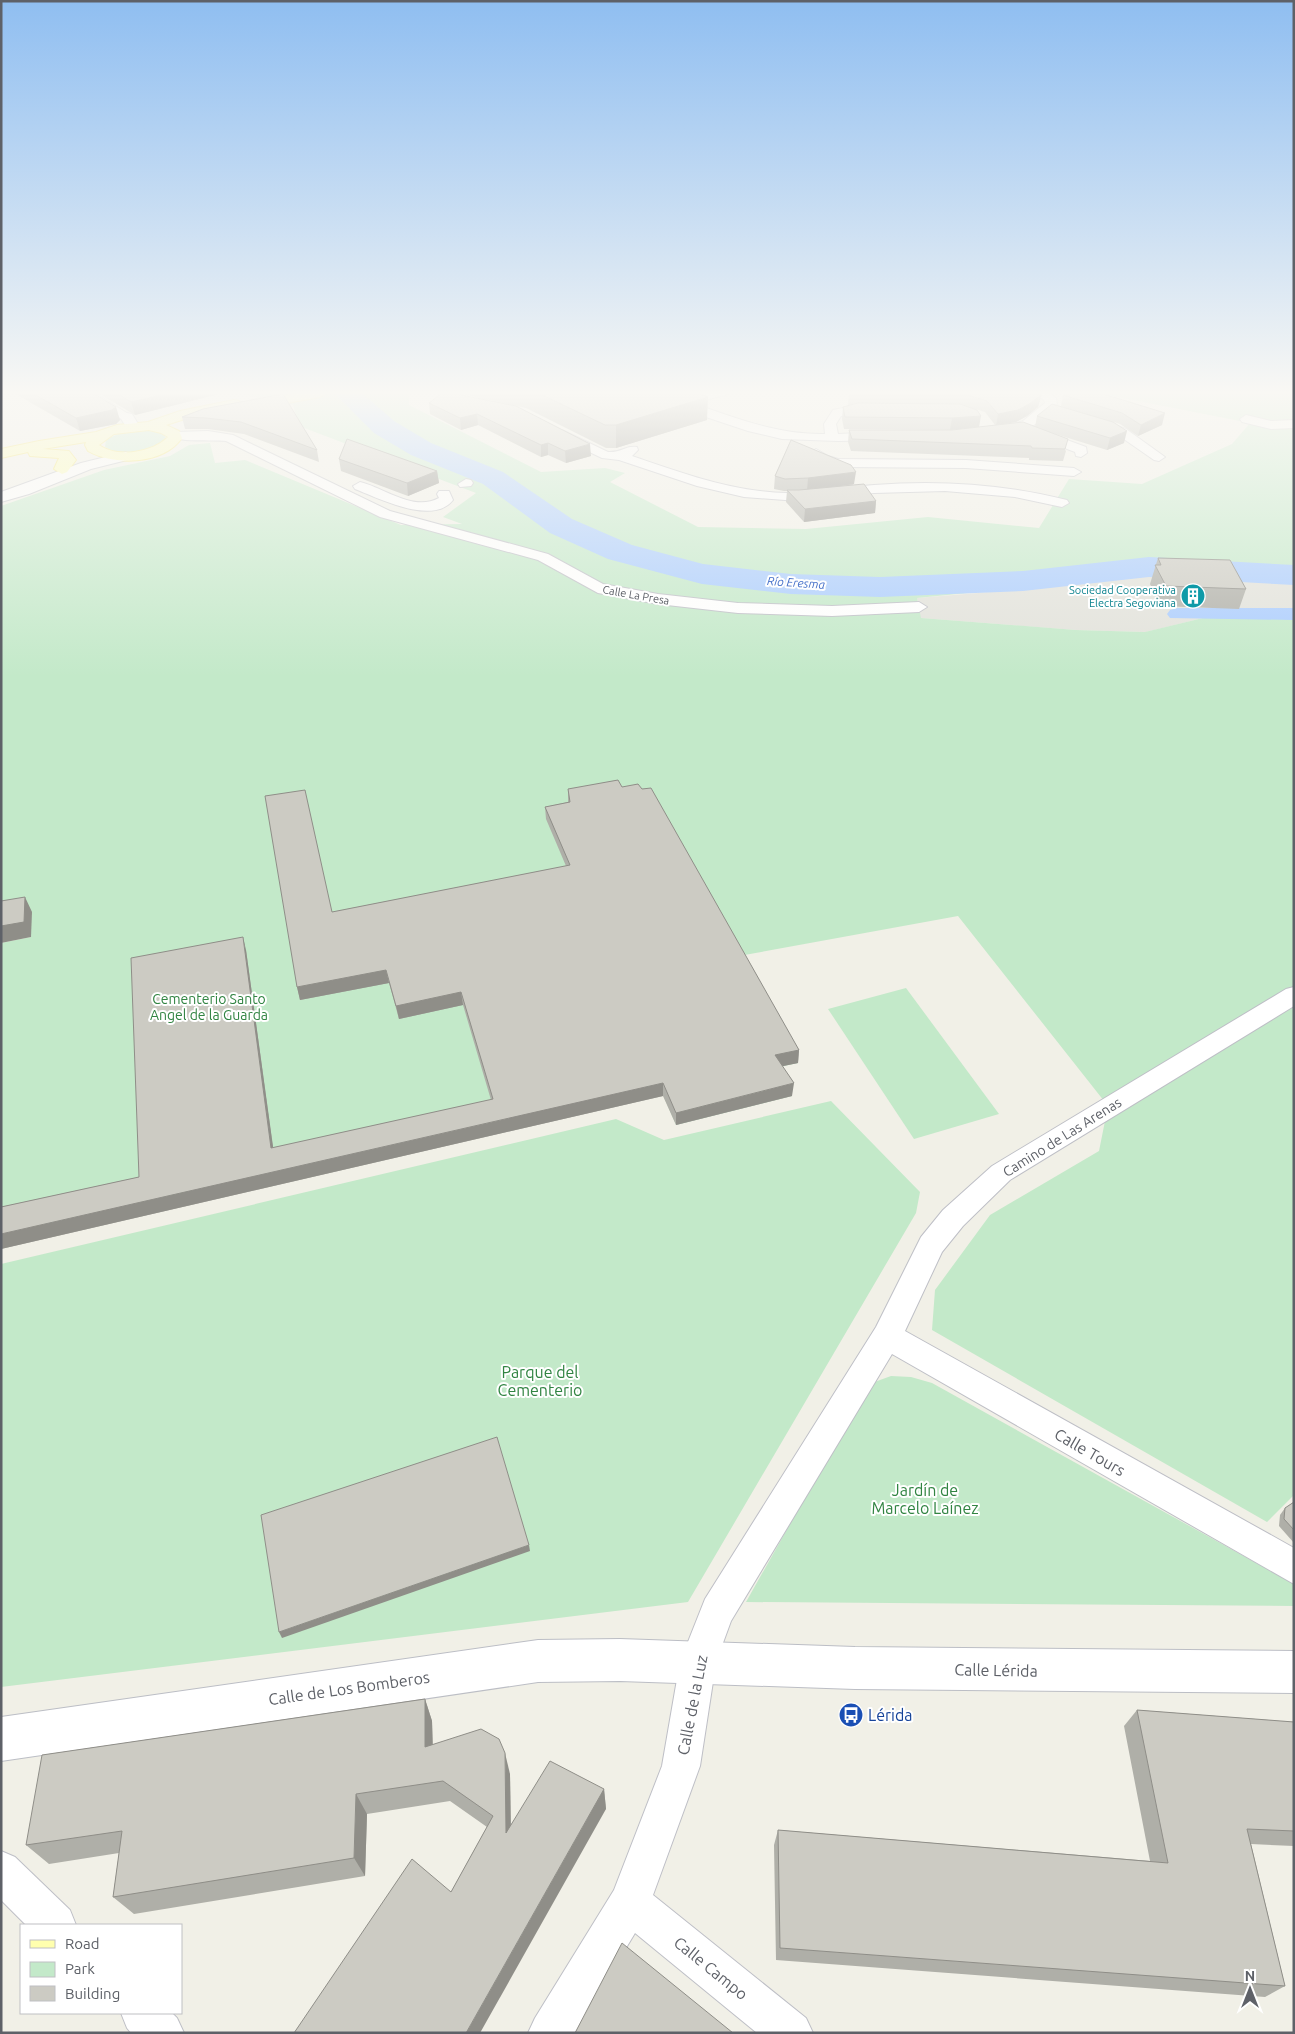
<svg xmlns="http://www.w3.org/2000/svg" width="1295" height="2034" font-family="Ubuntu,sans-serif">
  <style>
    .industrial { fill: #e2e2db }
    .green { fill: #c3e9c9 }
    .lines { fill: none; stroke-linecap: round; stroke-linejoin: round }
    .canal { fill: #a9ccff; fill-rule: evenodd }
    .river { fill: #a9ccff; fill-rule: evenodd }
    .street-casing { stroke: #bebfc6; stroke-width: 2 }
    .secondary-casing { stroke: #bcbec5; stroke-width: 2 }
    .primary-casing { stroke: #f7e55a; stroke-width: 2 }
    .street { fill: #fff; fill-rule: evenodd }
    .secondary { fill: #fff; fill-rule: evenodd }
    .primary { fill: #ffffae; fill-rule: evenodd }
    .wall { fill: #afafa8; fill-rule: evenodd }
    .shaded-wall { fill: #8f8e88 }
    .building { fill: #cccbc3; stroke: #8f8e88 }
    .labels { text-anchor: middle; stroke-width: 4; stroke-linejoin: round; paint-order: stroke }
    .far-culture-label { font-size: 11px; fill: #0d838f; stroke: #fff; text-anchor: end }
    .far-street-label { font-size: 11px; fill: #5e6168; stroke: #fff }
    .far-water-label { font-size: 12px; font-style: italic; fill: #4570c9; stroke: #fff }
    .park-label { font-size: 14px; fill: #318442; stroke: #fff }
    .street-label { font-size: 14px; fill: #5e6168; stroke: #fff }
    .near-park-label { font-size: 16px; fill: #318442; stroke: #fff }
    .near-street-label { font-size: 16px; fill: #5e6168; stroke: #fff }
    .near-transit-label { font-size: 16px; fill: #164399; stroke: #fff; text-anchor: start }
  </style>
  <rect width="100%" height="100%" fill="#f1f0e7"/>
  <!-- industrial -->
  <polygon class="industrial" points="1220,573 1294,577 1294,611 1207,617 1146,632 1076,630 920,618 917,598 1026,589 1138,574"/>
  <!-- green -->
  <g class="green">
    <polygon points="235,393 409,393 409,405 541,472 605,468 625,473 610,482 698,527 806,529 928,517 1039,528 1069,479 1142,484 1232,444 1250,423 1097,393 1294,393 1294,577 1220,573 1138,574 1138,576 917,598 921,618 1076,630 1145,632 1207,617 1294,611 1294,1495 1267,1522 932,1330 935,1290 990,1215 1099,1151 1108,1106 958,916 739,956 798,1063 775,1068 792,1096 676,1125 663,1095 1,1248 1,943 31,937 1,917 1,506 104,470 170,456 189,445 210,443 215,463 245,460 401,525 462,524 443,517 476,493 299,426 293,405"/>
    <path d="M146 430 163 433 167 440C151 451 123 459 105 447L106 440C118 432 132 431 146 430Z"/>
    <polygon points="906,988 999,1114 914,1139 828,1009"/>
    <polygon points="831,1101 920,1192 916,1213 688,1602 1,1687 1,1264 616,1119 664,1140"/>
    <polygon points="891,1376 911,1377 932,1383 1294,1584 1294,1606 746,1602 869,1384"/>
  </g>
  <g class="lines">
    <!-- canal -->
    <polygon class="canal" points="1177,608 1294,608 1294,620 1170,618 1167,614 1170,610"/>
    <!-- river -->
    <polygon class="river" points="334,393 362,393 394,421 431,443 503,472 572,519 632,545 703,564 791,574 880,577 1023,571 1149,557 1294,565 1294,585 1149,577 1023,591 880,597 791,594 702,584 608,559 550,533 483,484 411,455 374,433"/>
    <defs>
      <g id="street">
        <polygon points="81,393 95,393 133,417 127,421 123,420"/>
        <path d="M627 393H651L678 399 708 393H727L725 395 692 403C736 418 777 435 825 434L824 424 833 410C847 407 865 403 879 406L881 409 879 412 841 416 836 424 838 434 880 432 886 436 880 440 838 441 782 439 748 431 664 403 629 395Z"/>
        <path d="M1036 393H1049L1056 398 1057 404C1045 420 1016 441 995 436L993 433 995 430 1023 421 1045 403 1044 400Z"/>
        <polygon points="1246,415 1271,421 1294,420 1294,428 1271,429 1242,422 1240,419"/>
        <polygon points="1097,419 1126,429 1165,457 1159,461 1154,460 1118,435 1093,426 1091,423"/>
        <polygon points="1037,429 1086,447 1087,453 1081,457 1076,456 1075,452 1033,436 1031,433"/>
        <path d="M562 430 608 452C621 453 626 445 637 447L638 450 632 456C682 473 733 492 787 493 816 493 845 487 874 485 939 480 1003 484 1067 500L1069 503 1062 507 1015 497 945 491 874 493 798 501 744 497 697 486 619 460 602 458 558 437 556 434 558 431Z"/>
        <path d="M208 431 233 435 390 511 548 554 603 584 658 594 738 603 832 606 919 602 927 607 919 612 832 616 738 613 658 604 598 593 538 560 380 517 226 441C214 440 175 442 169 436L175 432Z"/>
        <polygon points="816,449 828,456 838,459 966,460 1074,468 1081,472 1074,476 966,468 838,467 818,462 810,453"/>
        <polygon points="466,479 471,480 473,483 471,486 460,487 458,484"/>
        <path d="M360 482C385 488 413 512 439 498L437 494 439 491H449L453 500C433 526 378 498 355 489L353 486Z"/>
        <polygon points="1294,987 1294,1006 1010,1180 963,1226 942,1252 905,1331 1294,1548 1294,1584 892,1354 731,1621 716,1662 700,1766 653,1895 806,2018 813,2033 757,2033 635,1933 575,2033 528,2033 535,2018 614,1890 662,1766 680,1662 705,1599 876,1327 921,1237 943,1210 992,1166 1286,989"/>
        <polygon points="1,1851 15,1857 70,1910 76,1925 26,1925 1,1900"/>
        <polygon points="121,2013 172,2013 177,2018 184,2033 131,2033 127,2028"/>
      </g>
      <g id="secondary">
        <polygon points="127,413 132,414 140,427 138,430 133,431 128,430 120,417"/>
        <polygon points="126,452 133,456 131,459 91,469 29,494 1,502 1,492 81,463"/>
        <polygon points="620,1639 855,1647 1294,1651 1294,1693 855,1689 620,1681 538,1682 1,1761 1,1717 538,1640"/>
      </g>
      <g id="primary">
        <polygon points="300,393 327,393 320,397 250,410 243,406 250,402"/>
        <path d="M234 400 239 401 241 404 239 407 188 418 166 425 179 431 182 438C163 465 114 466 88 451L85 445 86 442 43 449 69 451 76 460 67 472 62 474 54 469 59 458 30 456 28 452 1 458V449L39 441 96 432 117 425 148 422 180 411ZM149 430 161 433 168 437C152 453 117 458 99 445L114 434Z"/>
      </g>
    </defs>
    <!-- street casing -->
    <use href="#street" class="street-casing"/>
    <!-- secondary casing -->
    <use href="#secondary" class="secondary-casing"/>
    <!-- primary casing -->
    <use href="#primary" class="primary-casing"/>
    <!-- street -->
    <use href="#street" class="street"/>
    <!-- secondary -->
    <use href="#secondary" class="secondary"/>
    <!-- primary -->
    <use href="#primary" class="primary"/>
  </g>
  <!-- wall -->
  <g class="wall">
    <polygon points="14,393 93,393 120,420 116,424 80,431"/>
    <polygon points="98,393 215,393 215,395 135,415"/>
    <polygon points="442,393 591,456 566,463 548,455 541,457 478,425 461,430 430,414 429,403"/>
    <polygon points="462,393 711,393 700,394 707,420 616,448 606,448 526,408 471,396"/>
    <path d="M849 393H1042L1038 407 1027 416 1016 422 1003 424 1035 427 1037 416 1061 406 1063 395 1162 425 1138 436 1120 424 1114 422 1124 443 1107 450 1052 433 1066 451 1063 461 1029 460V458L851 451 848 442 849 430H949L844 429 842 419 843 407 853 405H848ZM959 404 985 412 995 425 979 427Z"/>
    <polygon points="283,394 317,450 319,462 244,434 208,429 185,429 182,417"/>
    <polygon points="791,440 876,501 875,513 804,522 786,502 787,491 784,491 774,489 775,476"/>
    <polygon points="339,459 437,471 439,483 408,496 341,471"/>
    <polygon points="1158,558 1246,589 1239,609 1160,606 1150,584"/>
    <polygon points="622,787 799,1050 798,1063 782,1066 792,1096 676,1125 663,1096 1,1249 1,1207 139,1177 246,950 273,1148 491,1100 463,1005 399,1019 389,983 300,1000 297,987 332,912 566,866 546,819 545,807 568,802 568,789"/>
    <polygon points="1294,1502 1294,1543 1279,1526 1280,1515 1285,1508"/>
    <polygon points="425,1699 432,1721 433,1745 510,1774 511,1824 604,1789 606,1809 451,1892 487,1827 450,1801 367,1814 365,1876 134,1914 113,1897 119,1853 49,1864 26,1845"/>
    <polygon points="1137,1710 1294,1722 1294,1846 1251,1844 1285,1986 1265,1997 776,1960 774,1845 778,1830 1150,1861 1124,1726"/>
  </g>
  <!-- shaded-wall -->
  <g class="shaded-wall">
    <polygon points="169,393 215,393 215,395 135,415 131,402"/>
    <polygon points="1042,393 1038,407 1027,416 1016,422 996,426 998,414"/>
    <polygon points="708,397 707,420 616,448 616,425"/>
    <polygon points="116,407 120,420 116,424 80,431 76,418"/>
    <polygon points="1165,413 1162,425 1138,436 1141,425"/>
    <polygon points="477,414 478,425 461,430 460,418"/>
    <polygon points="981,416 979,427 950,430 952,418"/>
    <polygon points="1127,431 1124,443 1107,450 1110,438"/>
    <polygon points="548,443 548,455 541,457 541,445"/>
    <polygon points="590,444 591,456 566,463 565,451"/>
    <polygon points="437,471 439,483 408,496 407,483"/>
    <polygon points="856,472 854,484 807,491 808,478"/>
    <polygon points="876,501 875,513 804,522 805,509"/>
    <polygon points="25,897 32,912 31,937 1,943 1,926"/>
    <polygon points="243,937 246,950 275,1161 271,1148"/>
    <polygon points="386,970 389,983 300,1000 297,987"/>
    <polygon points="461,992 463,1005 399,1019 396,1006"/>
    <polygon points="799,1050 798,1063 774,1068 775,1055"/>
    <polygon points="663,1083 663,1096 1,1249 1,1234"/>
    <polygon points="794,1083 792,1096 676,1125 676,1113"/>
    <polygon points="529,1545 530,1551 282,1638 279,1632"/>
    <polygon points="425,1699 432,1721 433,1768 425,1747"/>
    <polygon points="505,1753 510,1774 511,1851 506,1833"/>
    <polygon points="604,1789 606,1809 480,2033 466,2033"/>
    <polygon points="356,1794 367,1814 365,1876 354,1858"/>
  </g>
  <!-- building -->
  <g class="building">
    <polygon points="32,393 93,393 116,407 112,410 76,418"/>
    <polygon points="116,393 169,393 131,402"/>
    <polygon points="442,393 457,393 461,395 516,406 590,444 565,451 548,443 541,445 477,414 460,418 429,403"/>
    <polygon points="538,393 697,393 708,397 616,425 605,425"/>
    <polygon points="849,393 1041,393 1040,396 1029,404 1018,410 998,414 987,401 961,393"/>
    <polygon points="1088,393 1100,393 1165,413 1141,425 1122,413 1063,395"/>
    <polygon points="283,394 317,450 241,422 206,418 182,417 203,409"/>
    <polygon points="858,403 960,404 977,410 981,416 952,418 845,417 843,407"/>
    <polygon points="1052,404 1113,422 1127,431 1110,438 1037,416"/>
    <polygon points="1023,422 1068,439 1065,449 1032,448 1031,446 852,439 849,430 952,430"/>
    <polygon points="347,439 437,471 407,483 339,459"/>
    <polygon points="791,440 851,465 856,472 808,478 785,479 775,476"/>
    <polygon points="864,484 876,501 805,509 787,490 799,490"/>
    <polygon points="1158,558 1230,560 1246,589 1166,586 1155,565 1161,565"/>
    <polygon points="618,780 622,787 638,784 642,789 651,788 799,1050 775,1055 794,1083 676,1113 663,1083 1,1234 1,1207 139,1177 131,958 243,937 271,1148 493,1099 461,992 396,1006 386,970 297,987 265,796 305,790 332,912 570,865 545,807 570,802 568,789"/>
    <polygon points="25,897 24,922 1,926 1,901"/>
    <polygon points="497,1437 529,1545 279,1632 261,1515"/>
    <polygon points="1294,1502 1294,1530 1284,1519 1285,1508"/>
    <polygon points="425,1699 425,1747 481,1729 499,1739 505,1753 506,1833 550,1761 604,1789 466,2033 294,2033 412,1859 451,1892 493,1816 443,1781 356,1794 354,1858 113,1897 122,1831 26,1845 42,1755"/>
    <polygon points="1137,1710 1294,1722 1294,1831 1247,1829 1285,1986 780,1948 778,1830 1168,1863"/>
    <polygon points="622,1943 733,2033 575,2033"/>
  </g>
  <!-- sky -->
  <linearGradient id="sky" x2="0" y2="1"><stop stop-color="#8fbef1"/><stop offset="0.58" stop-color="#f9f8f4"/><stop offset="1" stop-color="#f9f8f4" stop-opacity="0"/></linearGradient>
  <rect width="1295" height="677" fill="url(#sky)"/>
  <!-- icons -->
  <defs>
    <symbol id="building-disc" viewBox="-11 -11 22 22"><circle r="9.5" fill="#0f9aa8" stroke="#fff"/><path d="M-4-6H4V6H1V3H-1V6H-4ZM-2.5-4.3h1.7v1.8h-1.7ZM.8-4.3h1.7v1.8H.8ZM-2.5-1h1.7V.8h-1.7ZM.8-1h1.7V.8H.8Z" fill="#fff"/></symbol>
    <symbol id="bus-disc" viewBox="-11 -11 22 22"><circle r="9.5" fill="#1a4fb4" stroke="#fff"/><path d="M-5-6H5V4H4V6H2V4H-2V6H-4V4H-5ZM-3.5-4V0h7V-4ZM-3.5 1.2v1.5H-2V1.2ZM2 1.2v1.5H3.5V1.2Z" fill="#fff"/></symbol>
  </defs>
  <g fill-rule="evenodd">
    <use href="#building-disc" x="1179" y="582" width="28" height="28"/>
    <use href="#bus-disc" x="837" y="1701" width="28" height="28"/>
  </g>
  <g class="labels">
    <!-- far-culture labels -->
    <g class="far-culture-label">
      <text x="1176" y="594">Sociedad Cooperativa<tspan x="1176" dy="13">Electra Segoviana</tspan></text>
    </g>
    <!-- far-street labels -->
    <g class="far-street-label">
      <text transform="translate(636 595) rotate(10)" y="4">Calle La Presa</text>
    </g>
    <!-- far-water labels -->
    <g class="far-water-label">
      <text transform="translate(796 583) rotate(4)" y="4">Río Eresma</text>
    </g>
    <!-- park labels -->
    <g class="park-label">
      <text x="209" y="1004">Cementerio Santo<tspan x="209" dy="16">Angel de la Guarda</tspan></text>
    </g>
    <!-- street labels -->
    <g class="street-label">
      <text transform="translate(1062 1137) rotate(-32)" y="5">Camino de Las Arenas</text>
    </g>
    <!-- near-park labels -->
    <g class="near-park-label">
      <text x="540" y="1378">Parque del<tspan x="540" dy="18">Cementerio</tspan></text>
      <text x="925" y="1496">Jardín de<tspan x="925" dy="18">Marcelo Laínez</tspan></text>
    </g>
    <!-- near-street labels -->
    <g class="near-street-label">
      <text transform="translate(1090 1452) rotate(30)" y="6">Calle Tours</text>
      <text transform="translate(996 1670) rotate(1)" y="6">Calle Lérida</text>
      <text transform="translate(349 1688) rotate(-8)" y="6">Calle de Los Bomberos</text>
      <text transform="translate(692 1705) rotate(-79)" y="6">Calle de la Luz</text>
      <text transform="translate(711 1968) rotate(39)" y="6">Calle Campo</text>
    </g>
    <!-- near-transit labels -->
    <g class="near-transit-label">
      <text x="868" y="1721">Lérida</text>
    </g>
  </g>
  <!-- border -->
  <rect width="1295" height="2034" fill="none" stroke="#5e6168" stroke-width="5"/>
  <!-- legend -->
  <rect x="20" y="1924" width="162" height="90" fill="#ffffff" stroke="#bfc0c3"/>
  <rect x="30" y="1940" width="25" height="8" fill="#ffffae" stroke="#bfc0c3"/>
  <text x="65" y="1949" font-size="15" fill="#5e6168">Road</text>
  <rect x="30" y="1962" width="25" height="15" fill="#c3e9c9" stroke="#bfc0c3"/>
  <text x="65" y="1974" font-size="15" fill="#5e6168">Park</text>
  <rect x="30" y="1986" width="25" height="15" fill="#cccbc3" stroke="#bfc0c3"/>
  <text x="65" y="1999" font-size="15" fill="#5e6168">Building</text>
  <!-- north arrow -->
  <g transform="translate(1250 1989)" stroke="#ffffff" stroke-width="4" paint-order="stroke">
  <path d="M0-4L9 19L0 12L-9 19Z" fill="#5e6168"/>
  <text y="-8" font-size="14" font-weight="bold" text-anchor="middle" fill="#5e6168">N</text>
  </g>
</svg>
